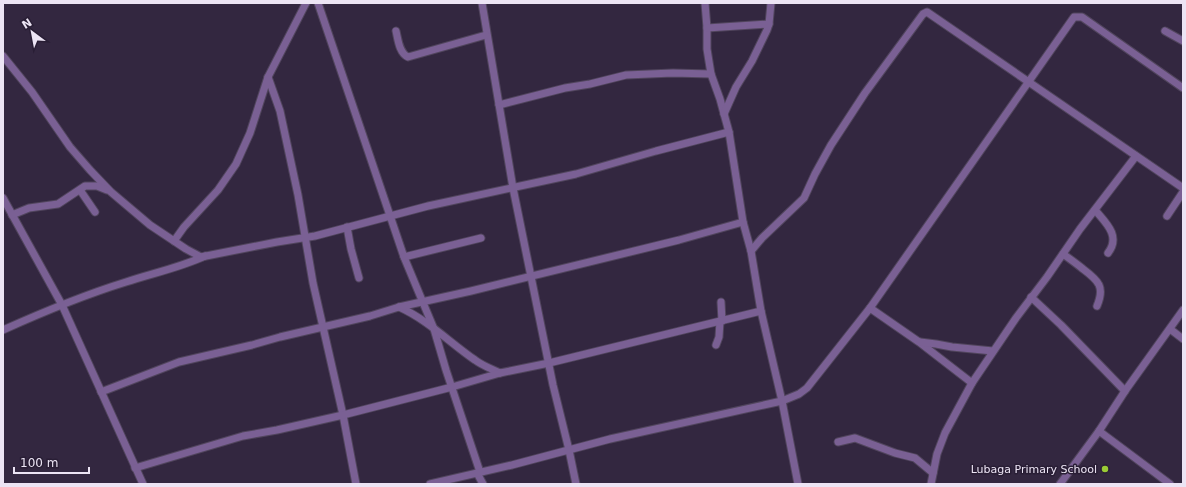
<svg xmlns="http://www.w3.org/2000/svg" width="1186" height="487" font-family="'DejaVu Sans',sans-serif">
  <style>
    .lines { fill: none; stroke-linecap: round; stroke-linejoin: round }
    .minor-casing { stroke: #51455d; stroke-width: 9 }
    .minor { stroke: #7a6094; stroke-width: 7 }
    .poi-dot { fill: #9acb35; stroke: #291e35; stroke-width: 1.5 }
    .labels { text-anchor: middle; stroke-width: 3; stroke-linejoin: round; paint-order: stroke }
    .poi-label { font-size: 11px; fill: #ece4f4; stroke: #291e35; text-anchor: end }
  </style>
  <rect width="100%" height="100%" fill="#332740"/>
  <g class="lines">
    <defs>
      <g id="minor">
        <polyline points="318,3 404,257 434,329 446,370 480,472"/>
        <polyline points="482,3 513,188 553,385 569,450 576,484"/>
        <polyline points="705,3 707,28 707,49 711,74 720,99 729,132 743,222 751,251 761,311 782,401 798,484"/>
        <polyline points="707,28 769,24"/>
        <path d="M396 31C398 39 399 53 408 57L486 35"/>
        <polyline points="1165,31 1183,41"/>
        <polyline points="3,56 32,92 70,147 90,170 111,192 150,225 186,249 201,257 277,242 315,236 428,206 576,174 656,151 729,132"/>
        <polyline points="268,77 280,111 298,195 313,283 343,415 356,484"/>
        <polyline points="499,105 565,88 590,84 626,75 673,73 711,74"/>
        <polyline points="724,114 736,87 752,61 767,30 769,24 771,3"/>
        <polyline points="80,190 95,212"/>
        <polyline points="3,198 62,305 143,484"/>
        <path d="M1095 210C1106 223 1121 236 1108 253"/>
        <polyline points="12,215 29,208 58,204 85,186 97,186 107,190"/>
        <polyline points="1167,216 1183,192"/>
        <polyline points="347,227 351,249 359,278"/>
        <polyline points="174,241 184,227 218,190 236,164 250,133 268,77 306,3"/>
        <polyline points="751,251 762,238 804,198 815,174 831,145 865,93 923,14 927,12 1183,188"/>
        <path d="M1063 254C1070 259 1077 264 1083 269 1099 281 1105 287 1097 306"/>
        <polyline points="404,257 481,238"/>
        <polyline points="1031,297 1061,325 1125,391"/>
        <polyline points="721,302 722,321"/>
        <path d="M399 307C428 320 449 342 475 360 483 366 492 369 500 373"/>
        <polyline points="870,308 919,342 972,383"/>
        <polyline points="1170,329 1183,339"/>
        <path d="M3 330C43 312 84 295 126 282 153 273 179 268 205 256"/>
        <polyline points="920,342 936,344 952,347 993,351"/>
        <polyline points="716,345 719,337 720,321"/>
        <polyline points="101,392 179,362 252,345 280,337 370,316 399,307 471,291 679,240 743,222"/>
        <polyline points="1099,431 1170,484"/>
        <polyline points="838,442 855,438 895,453 915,458 933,473"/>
        <polyline points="135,468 243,436 277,430 343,415 452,387 500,373 549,363 761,311"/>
        <polyline points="477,473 483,484"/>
        <polyline points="430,484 512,465 610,439 782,401 799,394 807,388 870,308 1074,17 1082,17 1183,88"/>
        <polyline points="931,484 937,454 945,433 972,383 1016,318 1047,277 1080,229 1136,156"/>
        <polyline points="1060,484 1099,431 1125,391 1183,310"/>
      </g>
    </defs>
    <!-- minor casing -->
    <use href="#minor" class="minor-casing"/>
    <!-- minor -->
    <use href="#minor" class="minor"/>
  </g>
  <!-- markers -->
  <circle class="poi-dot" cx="1105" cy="469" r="4"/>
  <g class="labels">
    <!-- poi labels -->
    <g class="poi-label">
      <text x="1097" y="473">Lubaga Primary School</text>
    </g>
  </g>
  <!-- border -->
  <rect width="1186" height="487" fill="none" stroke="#ece4f4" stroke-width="8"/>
  <!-- north arrow -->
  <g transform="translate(32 32) rotate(328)" stroke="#291e35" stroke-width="3" paint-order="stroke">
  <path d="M0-3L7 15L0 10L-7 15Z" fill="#ece4f4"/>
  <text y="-6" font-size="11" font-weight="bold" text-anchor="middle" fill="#ece4f4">N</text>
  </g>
  <!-- scale -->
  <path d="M14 467v6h75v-6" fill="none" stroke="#ece4f4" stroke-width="2"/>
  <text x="20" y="467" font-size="12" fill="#ece4f4" stroke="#291e35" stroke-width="3" paint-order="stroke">100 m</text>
</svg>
